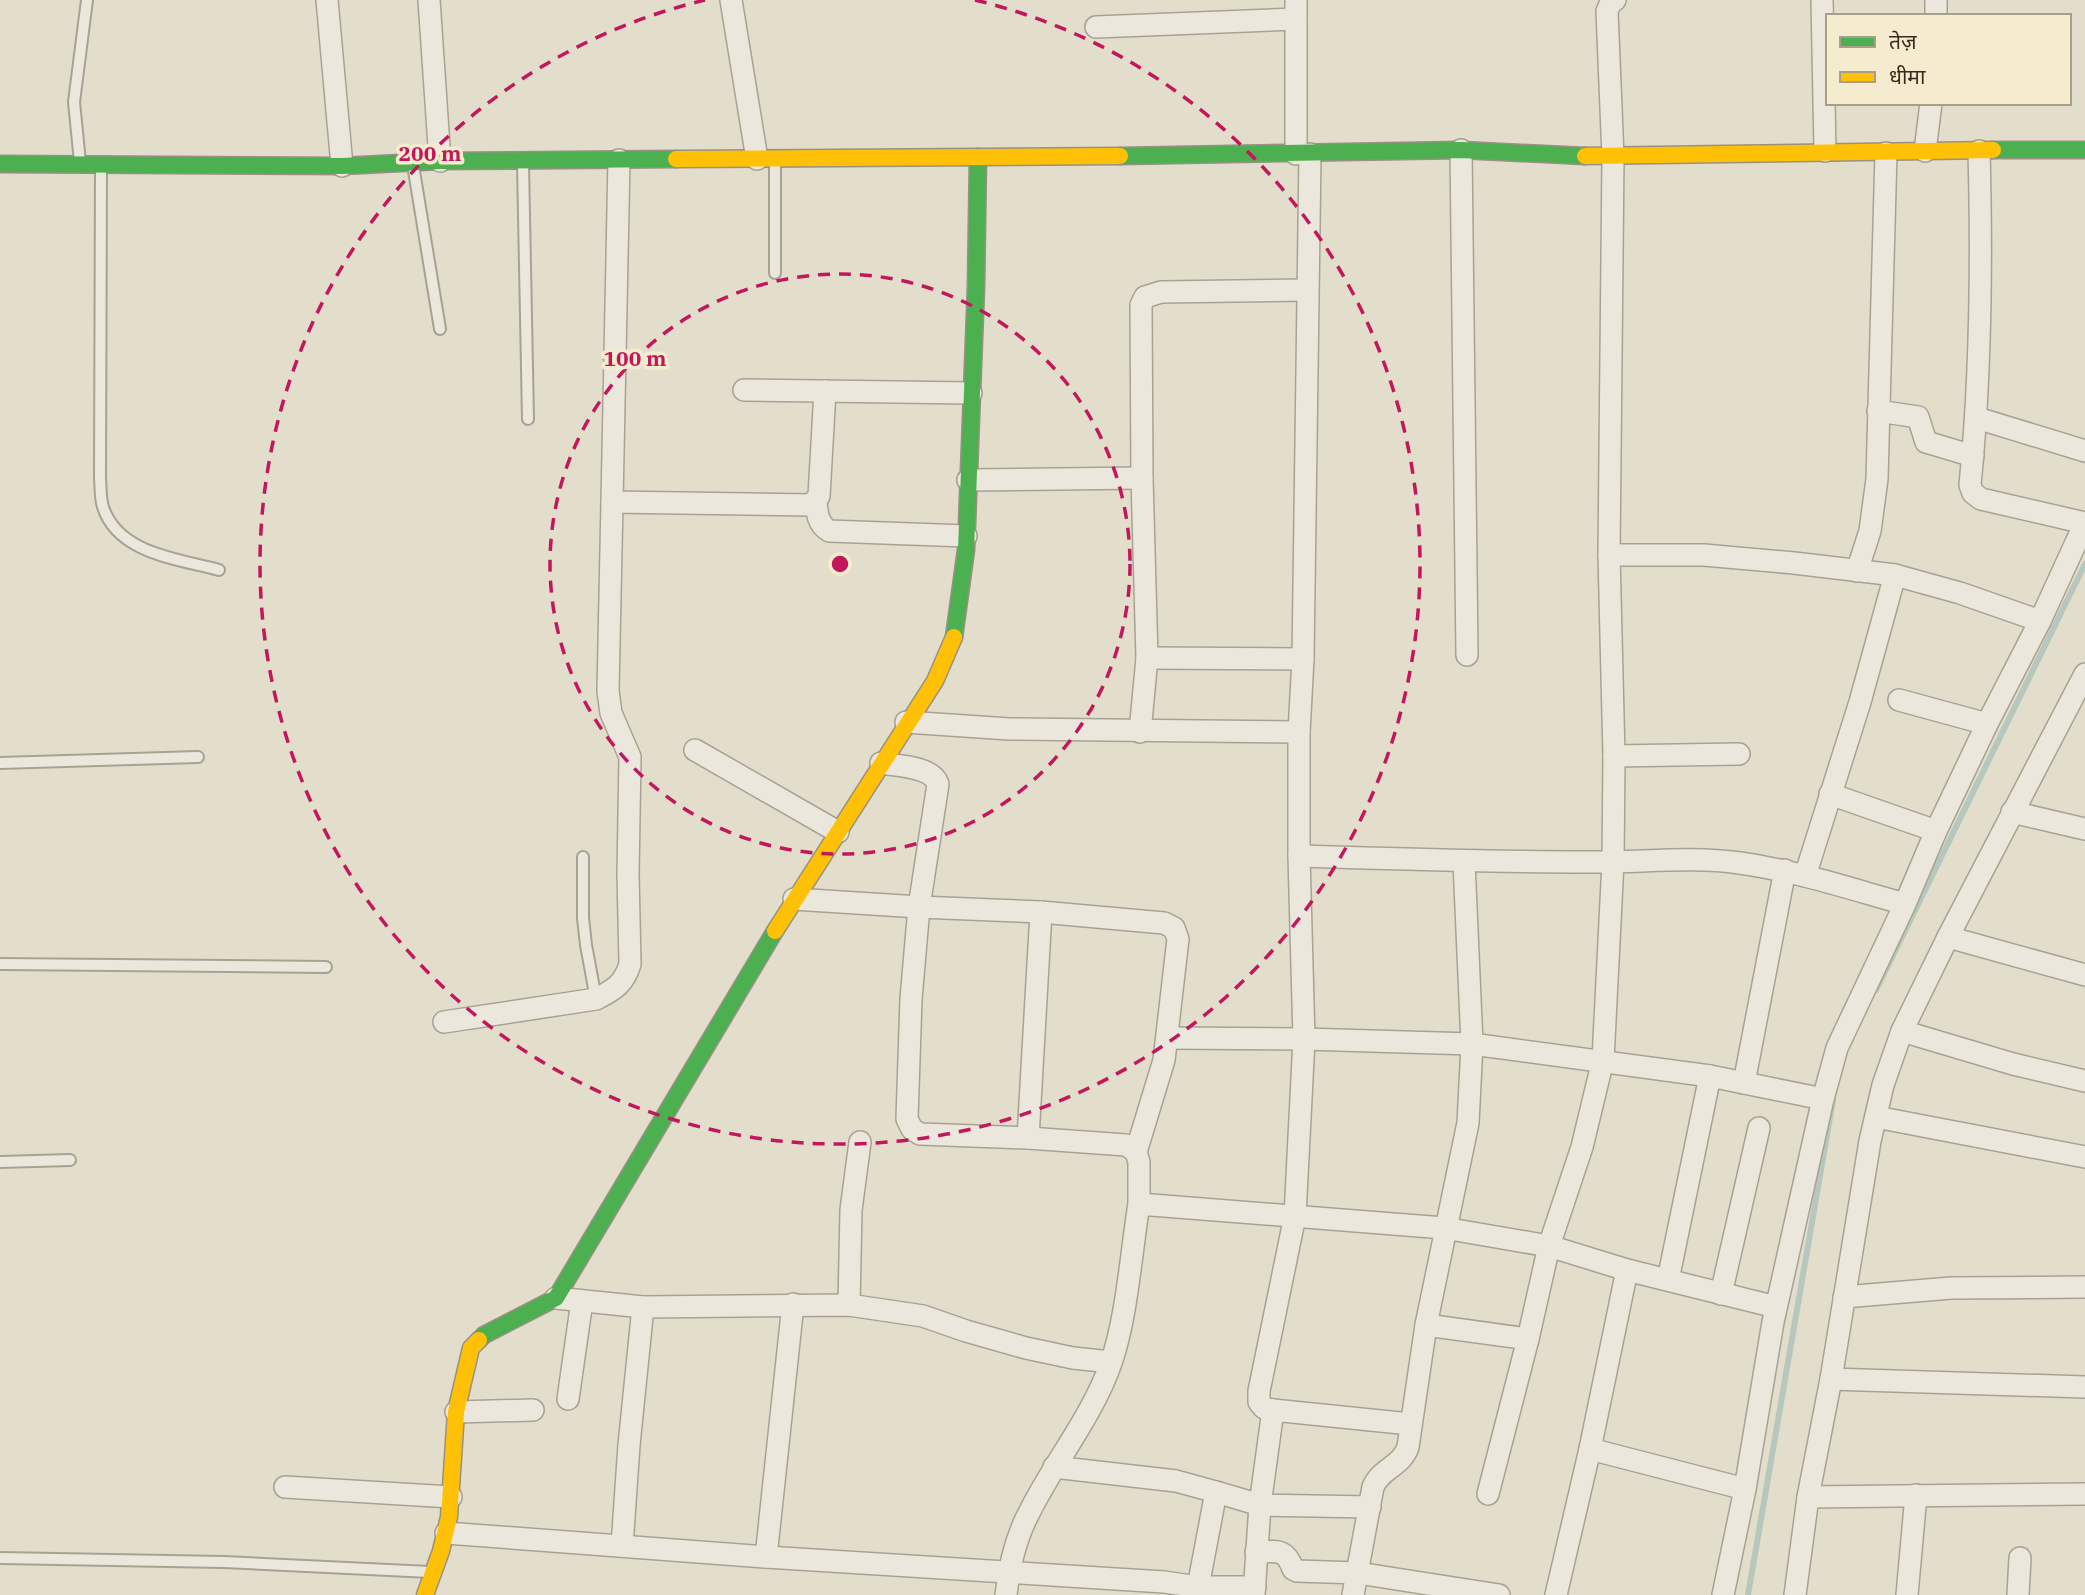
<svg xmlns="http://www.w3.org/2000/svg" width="2085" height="1595" font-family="'IBM Plex Serif','Noto Sans Devanagari',serif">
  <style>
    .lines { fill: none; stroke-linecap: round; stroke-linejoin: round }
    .stream { stroke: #b6c8be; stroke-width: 6 }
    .lane-casing { stroke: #a8a295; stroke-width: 14 }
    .street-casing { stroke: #a8a295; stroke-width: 24 }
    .fast-casing { stroke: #989184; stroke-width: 19 }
    .slow-casing { stroke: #989184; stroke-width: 19 }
    .lane { stroke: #ebe7dd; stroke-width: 10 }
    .street { stroke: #ebe7dd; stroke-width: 21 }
    .fast { stroke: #4caf50; stroke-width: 16 }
    .slow { stroke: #ffc107; stroke-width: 16 }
    .ring { fill: none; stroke: #c2185b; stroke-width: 3.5; stroke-dasharray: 12 9 }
    .centre { fill: #c2185b; stroke: #f5ecd0; stroke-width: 3.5 }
    .ring-label { font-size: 21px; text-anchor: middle; font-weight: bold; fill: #c2185b; stroke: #f5ecd0; stroke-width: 7; stroke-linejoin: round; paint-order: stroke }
  </style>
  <rect width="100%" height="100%" fill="#e3ddcb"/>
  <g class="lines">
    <!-- stream -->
    <g class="stream">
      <polyline points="1876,990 2085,564"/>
      <polyline points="1748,1595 1833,1100"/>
    </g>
    <defs>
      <g id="lane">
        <polyline points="80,162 74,102 87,0"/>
        <polyline points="523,164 528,419"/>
        <polyline points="413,165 440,329"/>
        <path d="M101 168 100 479C101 488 100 498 103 507 118 554 179 559 219 570"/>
        <polyline points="775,273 775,162"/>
        <polyline points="0,763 198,757"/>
        <polyline points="583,857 583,918 586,945 596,999"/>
        <polyline points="0,964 326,967"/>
        <polyline points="0,1162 70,1160"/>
        <polyline points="0,1558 224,1562 430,1572"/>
      </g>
      <g id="street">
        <polyline points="327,0 342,166"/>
        <polyline points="429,0 440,161"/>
        <polyline points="731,0 757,159"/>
        <polyline points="1822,0 1825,151"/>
        <polyline points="1936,0 1936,16"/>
        <polyline points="1096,27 1296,19"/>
        <polyline points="1461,150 1467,655"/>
        <polyline points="1925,151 1931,103"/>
        <polyline points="1296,154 1296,0"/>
        <polyline points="619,160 612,502 811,505 819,496 825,391"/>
        <polyline points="744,390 971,393"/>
        <polyline points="1878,411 1918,417 1926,442 1973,456"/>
        <polyline points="1977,418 2085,451"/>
        <polyline points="968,480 1142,478"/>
        <path d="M816 501C817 514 818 524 829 531L966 536"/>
        <polyline points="1609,555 1704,555 1794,563 1895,575 1960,593 2040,621"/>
        <polyline points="1857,571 1870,531 1877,479 1886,153"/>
        <polyline points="1147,658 1303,659"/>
        <polyline points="1899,700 1987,724"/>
        <polyline points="906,722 1009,729 1299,732"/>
        <polyline points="1140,732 1147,658 1142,478 1141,305 1145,297 1161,292 1307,290"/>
        <polyline points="695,750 838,832"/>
        <polyline points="1614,756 1739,754"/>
        <path d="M881 763C897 766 932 766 938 784L919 907 911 999 907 1119 912 1129 920 1134 1028 1138 1126 1145 1136 1152 1139 1162V1204"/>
        <polyline points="1830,794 1936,831"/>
        <polyline points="2012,812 2085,829"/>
        <path d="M1299 856C1395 859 1491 862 1586 862 1638 863 1689 856 1740 863 1797 871 1851 889 1905 904"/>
        <polyline points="1805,876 1860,702 1895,575"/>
        <polyline points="794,899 919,907 1041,912 1164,923 1174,928 1178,939 1164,1060 1136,1152"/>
        <polyline points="1948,937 2085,975"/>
        <path d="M444 1022 596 999C614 990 624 984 630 964L628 874 630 757 611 713 608 691 612 502"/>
        <polyline points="1902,1031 2013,1064 2085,1081"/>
        <polyline points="1168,1038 1304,1039 1472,1044 1710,1076 1823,1099"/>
        <polyline points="1744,1083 1785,870"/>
        <polyline points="1876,1117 2085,1157"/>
        <polyline points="1028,1138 1041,912"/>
        <polyline points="1668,1280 1710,1076"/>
        <polyline points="1721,1294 1759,1128"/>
        <polyline points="1844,1297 1951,1288 2085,1287"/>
        <polyline points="556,1298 643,1307 849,1305 923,1316 966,1331 1026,1348 1073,1358 1111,1362"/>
        <polyline points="849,1305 851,1210 860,1142"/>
        <polyline points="1426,1325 1528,1339 1488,1494"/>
        <polyline points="1528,1339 1549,1246 1582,1147 1603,1060 1613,862 1614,756 1609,555 1613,157 1607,11 1611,2 1615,0"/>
        <polyline points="1831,1379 2085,1387"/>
        <polyline points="568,1399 582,1301"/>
        <polyline points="1273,1410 1264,1408 1259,1402 1259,1391 1295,1216 1304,1039 1299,856 1299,732 1303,659 1310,154"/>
        <polyline points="456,1412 533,1410"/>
        <polyline points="1590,1449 1745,1489"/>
        <polyline points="1054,1467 1176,1481 1216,1492"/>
        <polyline points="285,1487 451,1497"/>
        <polyline points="1808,1497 2085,1494"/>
        <polyline points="446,1533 766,1557 1164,1582 1198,1587 1255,1587"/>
        <polyline points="622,1546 629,1445 643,1307"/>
        <path d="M1256 1552C1276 1552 1285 1547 1293 1569L1297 1571 1358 1573 1499 1595"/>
        <polyline points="766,1557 793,1304"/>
        <polyline points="1198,1587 1216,1492 1260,1505 1370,1507"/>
        <path d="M1006 1595C1009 1568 1016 1537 1029 1513 1054 1462 1092 1417 1111 1363 1127 1317 1131 1253 1139 1204L1444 1228 1549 1246 1627 1270 1776 1307"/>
        <polyline points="1254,1595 1260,1505 1273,1410 1410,1424"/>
        <path d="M1353 1595 1373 1487C1381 1468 1401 1467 1408 1447L1426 1325 1468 1123 1472 1044 1464 862"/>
        <polyline points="1556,1595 1590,1449 1627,1270"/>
        <path d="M1723 1595 1745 1489 1773 1322 1823 1099 1837 1048 1905 904 1936 831 1987 724 2040 621 2085 523 1981 499 1973 493 1970 485C1981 374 1982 262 1979 151"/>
        <polyline points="1795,1595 1808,1497 1831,1379 1870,1141 1883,1085 1902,1031 1948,937 2085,674"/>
        <polyline points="1907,1595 1916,1495"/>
        <polyline points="2018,1595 2020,1558"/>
      </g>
      <g id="fast">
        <polyline points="1993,150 2085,150"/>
        <polyline points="1120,156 1461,150 1585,156"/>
        <polyline points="0,164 342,166 440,161 676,159"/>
        <polyline points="954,637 966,550 976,287 978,157"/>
        <polyline points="479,1340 484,1335 556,1298 775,931"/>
      </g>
      <g id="slow">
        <polyline points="1585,156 1993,150"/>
        <polyline points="676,159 1120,156"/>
        <polyline points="775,931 935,681 954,637"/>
        <polyline points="425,1595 441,1551 449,1517 456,1412 471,1348 479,1340"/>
      </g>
    </defs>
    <!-- lane casing -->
    <use href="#lane" class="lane-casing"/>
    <!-- street casing -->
    <use href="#street" class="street-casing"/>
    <!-- fast casing -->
    <use href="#fast" class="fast-casing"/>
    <!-- slow casing -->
    <use href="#slow" class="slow-casing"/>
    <!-- lane -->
    <use href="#lane" class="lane"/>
    <!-- street -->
    <use href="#street" class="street"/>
    <!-- fast -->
    <use href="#fast" class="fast"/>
    <!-- slow -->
    <use href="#slow" class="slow"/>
  </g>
  <!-- distance rings -->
  <g class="ring">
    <circle cx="840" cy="564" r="290"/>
    <path d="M975 0A580 580 0 1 1 705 0"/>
  </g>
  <circle cx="840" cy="564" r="10" class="centre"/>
  <g class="ring-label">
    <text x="430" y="161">200 m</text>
    <text x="635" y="366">100 m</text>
  </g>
  <!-- legend -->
  <rect x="1826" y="14" width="245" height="91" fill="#f5ecd0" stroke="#a99e88" stroke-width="2"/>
  <rect x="1840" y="37" width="35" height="10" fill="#4caf50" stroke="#a99e88" stroke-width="2"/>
  <text x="1889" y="49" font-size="21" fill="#362a1d">तेज़</text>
  <rect x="1840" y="72" width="35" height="10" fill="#ffc107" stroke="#a99e88" stroke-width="2"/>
  <text x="1889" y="84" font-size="21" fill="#362a1d">धीमा</text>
</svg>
